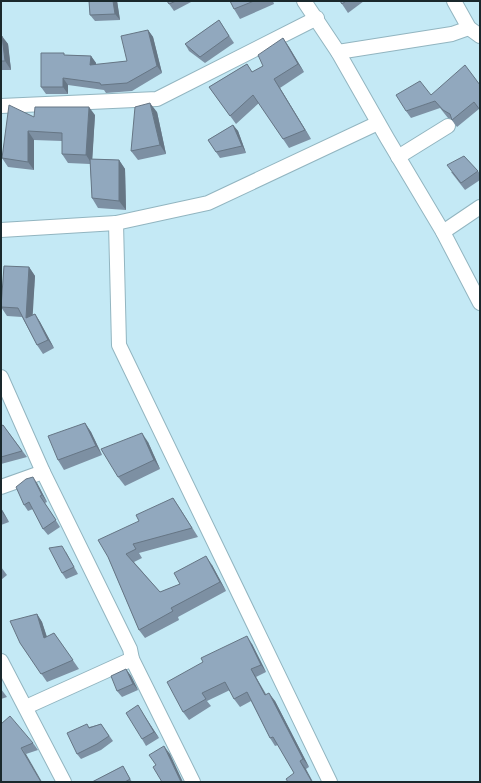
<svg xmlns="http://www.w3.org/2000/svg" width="481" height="783" font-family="'IBM Plex Serif',serif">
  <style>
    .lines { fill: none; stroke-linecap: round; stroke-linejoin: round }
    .minor-casing { stroke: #92b5c0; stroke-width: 16 }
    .minor { stroke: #fff; stroke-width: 14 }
    .wall { fill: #7d90a3 }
    .shaded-wall { fill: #667685 }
    .building { fill: #91a8be; stroke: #667685 }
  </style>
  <rect width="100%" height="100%" fill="#c4e9f5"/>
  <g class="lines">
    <defs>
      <g id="minor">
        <polyline points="304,1 338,52 387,138 443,232 480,303"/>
        <polyline points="454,1 469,28 480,36"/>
        <polyline points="338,52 452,34 469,28"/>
        <polyline points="1,106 157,99 317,18"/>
        <polyline points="398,157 448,126"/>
        <polyline points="116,223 119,345 330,782"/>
        <polyline points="1,230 116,223 208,203 378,123"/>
        <polyline points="443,232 480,207"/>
        <polyline points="1,377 43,472 130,649 132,659 193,782"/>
        <polyline points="1,487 43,472"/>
        <polyline points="1,661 64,782"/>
        <polyline points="26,707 132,659"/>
      </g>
    </defs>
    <!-- minor casing -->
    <use href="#minor" class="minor-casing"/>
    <!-- minor -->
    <use href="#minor" class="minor"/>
  </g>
  <!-- wall -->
  <g class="wall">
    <polygon points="89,1 117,1 120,20 95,21 90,15"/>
    <polygon points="167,1 193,1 174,11"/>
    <polygon points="230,1 273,1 274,4 240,19 234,9"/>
    <polygon points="340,1 364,1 348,13"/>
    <polygon points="219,20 234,43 205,63 189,51 185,44"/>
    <polygon points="148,30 153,37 162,73 132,91 106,93 104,90 68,85 68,94 46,94 41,87 66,55 91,56 96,63 96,65 127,61"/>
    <polygon points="1,36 8,44 11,70 1,70"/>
    <polygon points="283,38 289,47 304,72 280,88 311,139 289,148 259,103 236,124 209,87 247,64 252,72 263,66"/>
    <polygon points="480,85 480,110 479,109 457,127 451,119 448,118 440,108 411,118 406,111"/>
    <polygon points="157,112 166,154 138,160 131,151"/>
    <polygon points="95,115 92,159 119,160 125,169 126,210 98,208 92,198 90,164 68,163 62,154 62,141 34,140 34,170 8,167 2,158 34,117"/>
    <polygon points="233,125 238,131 246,153 220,158 208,140"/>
    <polygon points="478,171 480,174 480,180 465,190 451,172"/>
    <polygon points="29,267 35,276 32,315 35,314 40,322 54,348 43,354 37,345 22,317 7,316 1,307"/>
    <polygon points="85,423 91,432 102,455 64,470 58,460"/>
    <polygon points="3,425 27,457 1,464 1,426"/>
    <polygon points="148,442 160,469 125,486 118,477"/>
    <polygon points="37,483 47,502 45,503 60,527 48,535 43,529 33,509 28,511 24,505"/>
    <polygon points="173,498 198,537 139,553 142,558 134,562 160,592 180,584 212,565 226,591 178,617 179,620 145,638 139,630 108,557 139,521"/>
    <polygon points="1,508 9,522 1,525"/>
    <polygon points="66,552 78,574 66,579 62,573"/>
    <polygon points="1,567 7,575 1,580"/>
    <polygon points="37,614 42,622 47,637 54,633 79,669 47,682 20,643"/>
    <polygon points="252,644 266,672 256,677 266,694 275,701 309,767 306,769 294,773 278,745 275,746 270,738 251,701 240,707 234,699 230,690 207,701 211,706 189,720 183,712"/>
    <polygon points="126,669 131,676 138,690 122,697 117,691"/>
    <polygon points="1,689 7,697 1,699"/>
    <polygon points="142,712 159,738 146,746 142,739"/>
    <polygon points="1,724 33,743 38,750 26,754"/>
    <polygon points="101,724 113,741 101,750 81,759 77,754 89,727"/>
    <polygon points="123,766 127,773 132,782 92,782"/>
  </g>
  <!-- shaded-wall -->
  <g class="shaded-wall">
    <polygon points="113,1 117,1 120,20 115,14"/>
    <polygon points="148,30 153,37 162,73 157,66"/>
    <polygon points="2,36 8,44 11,70 5,61"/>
    <polygon points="283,38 289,47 304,72 298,64"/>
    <polygon points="91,56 96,63 96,73 90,65"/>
    <polygon points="63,78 68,85 68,94 63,87"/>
    <polygon points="274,79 280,88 311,139 305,130"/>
    <polygon points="150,103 157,112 166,154 160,145"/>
    <polygon points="89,107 95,115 92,164 86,155"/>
    <polygon points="233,125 238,131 246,153 242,146"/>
    <polygon points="28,131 34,140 34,170 28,162"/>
    <polygon points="119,160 125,169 126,210 119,201"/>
    <polygon points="29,267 35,276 32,327 26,318"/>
    <polygon points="35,314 40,322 54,348 48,340"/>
    <polygon points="85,423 91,432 102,455 96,446"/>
    <polygon points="142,433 148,442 160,469 154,460"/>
    <polygon points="33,477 37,483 47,502 42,495"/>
    <polygon points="173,498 179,507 198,537 192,528"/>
    <polygon points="1,508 9,522 2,512 1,510"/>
    <polygon points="206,556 212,565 226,591 220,582"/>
    <polygon points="37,614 42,622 50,647 44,638"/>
    <polygon points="247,636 252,644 266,672 261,665"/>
    <polygon points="126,669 131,676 138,690 133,684"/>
    <polygon points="251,669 256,677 270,703 265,695"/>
    <polygon points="269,693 275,701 309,767 303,759"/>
    <polygon points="138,705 142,712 159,738 154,732"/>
    <polygon points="164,746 170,754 183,782 181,782"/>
    <polygon points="21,748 26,754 42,782 41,782"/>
    <polygon points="300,761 306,769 313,782 312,782"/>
  </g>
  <!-- building -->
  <g class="building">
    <polygon points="89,1 113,1 115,14 90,15"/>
    <polygon points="167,1 176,1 169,4"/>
    <polygon points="230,1 254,1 234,9"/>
    <polygon points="340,1 346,1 342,4"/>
    <polygon points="219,20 229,36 200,57 185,44"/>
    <polygon points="148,30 157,66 127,83 101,85 100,83 63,78 63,87 41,87 41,53 64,53 64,55 91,56 90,65 127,61 121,36"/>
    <polygon points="1,36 2,36 5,61 1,61"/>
    <polygon points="283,38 298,64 274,79 305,130 283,139 253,95 230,116 209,87 247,64 252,72 263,66 258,55"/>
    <polygon points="465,65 480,85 480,110 474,102 452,120 450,114 443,110 435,101 406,111 396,95 420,81 431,95"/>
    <polygon points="150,103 160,145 131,151 135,107"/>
    <polygon points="9,105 34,117 35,107 89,107 86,155 62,154 62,133 28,131 28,162 2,158"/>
    <polygon points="233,125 242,146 216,152 208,140"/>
    <polygon points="464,156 478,171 461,183 447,165"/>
    <polygon points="90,159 119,160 119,201 92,198"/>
    <polygon points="4,266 29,267 26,318 35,314 48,340 37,345 18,308 1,307"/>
    <polygon points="85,423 96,446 58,460 48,436"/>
    <polygon points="3,425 22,451 1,457 1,426"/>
    <polygon points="142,433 154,460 118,477 101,449"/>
    <polygon points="33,477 42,495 40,496 56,520 43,529 29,502 24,505 16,487 26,479"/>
    <polygon points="173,498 192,528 133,544 136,549 126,554 160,592 180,584 174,573 206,556 220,582 171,608 173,611 139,630 108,557 98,540 139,521 136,515"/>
    <polygon points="62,546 74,567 62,573 49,548"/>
    <polygon points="37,614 44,638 54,633 73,660 41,674 20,643 10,621"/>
    <polygon points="247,636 261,665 251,669 265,695 269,693 303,759 300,761 312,782 288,782 286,779 294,773 273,737 270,738 247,692 234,699 225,682 202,693 206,699 183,712 167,682 203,662 201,658"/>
    <polygon points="126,669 133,684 117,691 111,676"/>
    <polygon points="138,705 154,732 142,739 126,713"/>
    <polygon points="10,716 33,743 21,748 41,782 1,782 1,724"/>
    <polygon points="87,724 89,728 101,724 109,736 97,744 77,754 67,733"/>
    <polygon points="164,746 181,782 162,782 153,767 156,765 149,755"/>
    <polygon points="123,766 130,779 125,782 92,782"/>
  </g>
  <!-- border -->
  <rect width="481" height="783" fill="none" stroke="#1a282c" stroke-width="4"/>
</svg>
